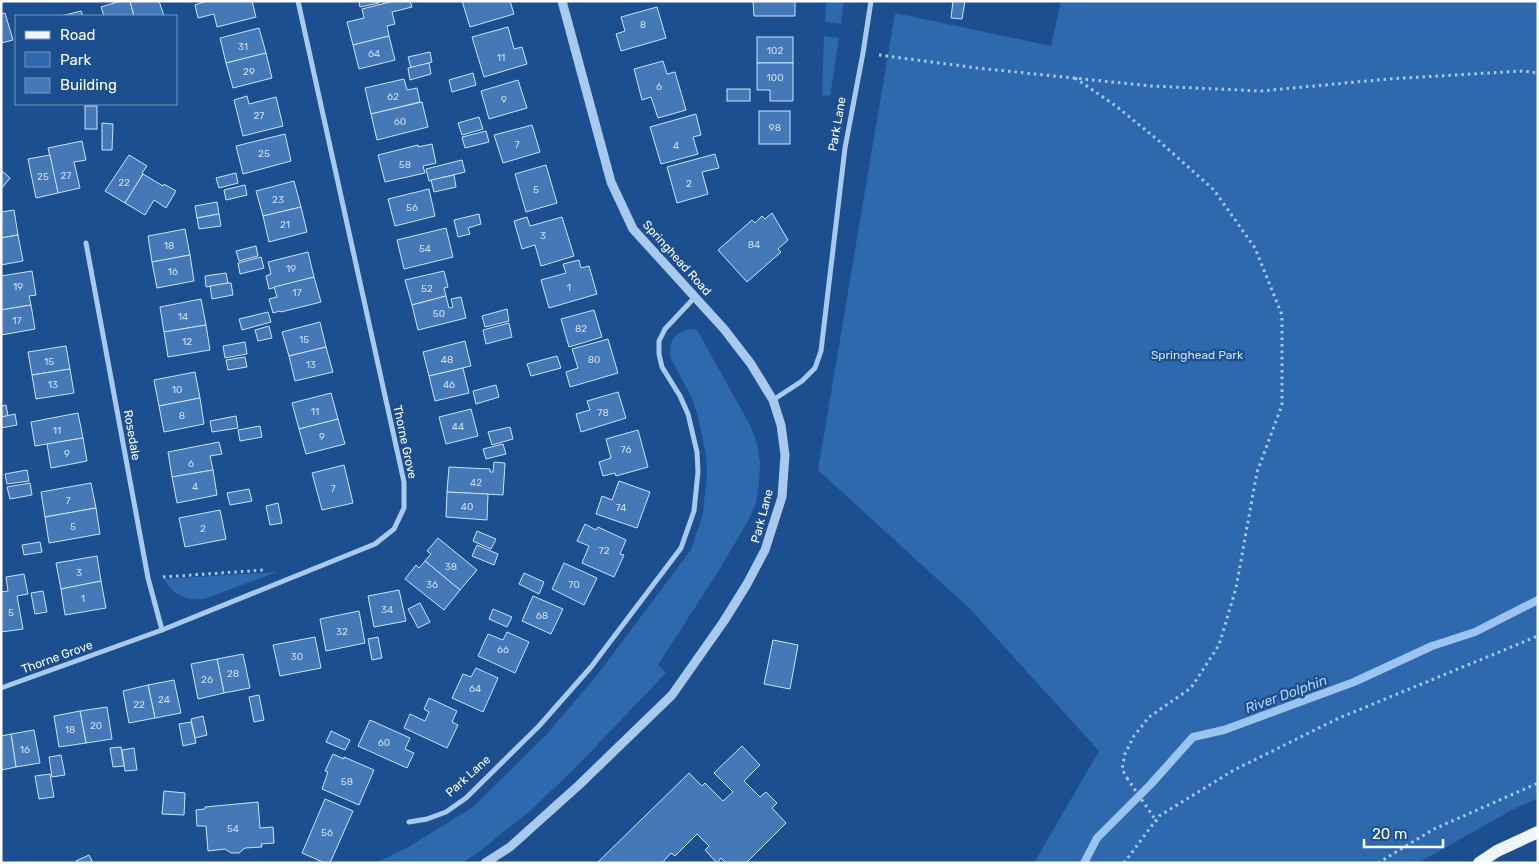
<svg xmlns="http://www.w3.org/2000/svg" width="1539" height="864" font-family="Rubik,sans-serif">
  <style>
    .green { fill: #2e69ad }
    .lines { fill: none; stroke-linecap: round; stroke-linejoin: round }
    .stream { stroke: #9cc4f0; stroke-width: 8 }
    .building { fill: #4478b7; stroke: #cfe3fa }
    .path { stroke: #a9c9ee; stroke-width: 3; stroke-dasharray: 2.5 4; stroke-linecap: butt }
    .minor { stroke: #a9c9ee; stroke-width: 5 }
    .tertiary { stroke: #a9c9ee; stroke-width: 9 }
    .primary { stroke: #f0f6ff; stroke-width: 12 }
    .path-bridge { stroke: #a9c9ee; stroke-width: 3; stroke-dasharray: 2.5 4; stroke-linecap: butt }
    .labels { text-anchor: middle; stroke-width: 4.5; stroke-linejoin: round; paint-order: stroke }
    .number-label { font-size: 10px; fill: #d0dded }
    .street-label { font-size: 12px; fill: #fff; stroke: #1b4f8f }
    .park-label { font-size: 12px; fill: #cfe3fa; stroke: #1b4f8f }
    .water-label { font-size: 14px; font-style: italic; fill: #b5d3f5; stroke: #1b4f8f }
  </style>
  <rect width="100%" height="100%" fill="#1b4f8f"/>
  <!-- green -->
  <g class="green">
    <polygon points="826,1 844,1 841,24 825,22"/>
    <polygon points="1061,1 1538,1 1538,798 1512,810 1418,863 1034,863 1099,751 970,609 818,470 895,13 1051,46"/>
    <polygon points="824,36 839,38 830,96 822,95"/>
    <path d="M690 329 697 330 750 425 757 443 760 463 759 483 756 503 748 521 721 567 658 665 666 673 574 769 531 810 476 854 462 863H376L410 846 473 807 546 735 598 674 691 550 703 513 707 474 706 455 698 417 692 398 670 357C668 342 675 332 690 329Z"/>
    <path d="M277 572 204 599C186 601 173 595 164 579Z"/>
  </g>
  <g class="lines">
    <!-- stream -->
    <polyline class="stream" points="1084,863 1097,838 1151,784 1193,737 1224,730 1354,682 1432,646 1475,632 1538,600"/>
  </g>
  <!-- building -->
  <g class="building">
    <polygon points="121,1 130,1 134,16 104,16 101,7"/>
    <polygon points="130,1 159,1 164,16 134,16"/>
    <polygon points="207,1 252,1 256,17 217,27 214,14 198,18 195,5"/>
    <polygon points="359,1 378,1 379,3 360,7"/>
    <polygon points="394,1 410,1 412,7 392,12 395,24 387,26 389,36 353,45 347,22 364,18 362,9"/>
    <polygon points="462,1 510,1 514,14 470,27"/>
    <polygon points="753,1 795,1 795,16 754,16"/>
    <polygon points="953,1 965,1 962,19 951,18"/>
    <polygon points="657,7 666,38 621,51 616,34 625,31 621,17"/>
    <polygon points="81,11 83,16 61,16"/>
    <polygon points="5,13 13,40 1,43 1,14"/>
    <polygon points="508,27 514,49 522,47 527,64 484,77 472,37"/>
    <polygon points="259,28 266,53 226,63 220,38"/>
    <polygon points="389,36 395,60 359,69 353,45"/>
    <rect x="757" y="37" width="36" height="26"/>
    <polygon points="430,52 432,62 411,68 408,57"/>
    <polygon points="266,53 272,78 233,88 226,63"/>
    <polygon points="663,61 667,74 675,72 686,110 658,118 651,97 642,100 634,69"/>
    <polygon points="429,63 431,74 410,80 408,68"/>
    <polygon points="757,63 793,63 793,101 770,101 770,90 757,90"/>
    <polygon points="473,73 476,85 452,92 449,80"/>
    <polygon points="404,79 407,90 417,88 420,102 371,114 365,88"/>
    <polygon points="518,80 527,108 489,119 481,91"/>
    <rect x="727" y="89" width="23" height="12"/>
    <polygon points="247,96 249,104 276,97 283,126 243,136 234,100"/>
    <polygon points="422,102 428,127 377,140 371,114"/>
    <rect x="85" y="106" width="12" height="23"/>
    <rect x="759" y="111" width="31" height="33"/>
    <polygon points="696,114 701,135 693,137 698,154 661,164 650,127"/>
    <polygon points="479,117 483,129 462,135 458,123"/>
    <polygon points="102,123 113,124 112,150 102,150"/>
    <polygon points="532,125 540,152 503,163 494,135"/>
    <polygon points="486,131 489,142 465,148 462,137"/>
    <polygon points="285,134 291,161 243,174 236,146"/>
    <polygon points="82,141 86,160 74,162 80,188 58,193 48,148"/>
    <polygon points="432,144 436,163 423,166 425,173 385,182 378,155 418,145 418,147"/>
    <polygon points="715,154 719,168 702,172 708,194 677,203 667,167"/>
    <polygon points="50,155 58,193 36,198 28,159"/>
    <polygon points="129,155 147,166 142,173 143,174 125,203 105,191"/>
    <polygon points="462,160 465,172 429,181 426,169"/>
    <polygon points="546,165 557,203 526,212 515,174"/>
    <polygon points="1,170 10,178 2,188 1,188"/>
    <polygon points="236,173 238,183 219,188 216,178"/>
    <polygon points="143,174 163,186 164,184 176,191 166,208 154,200 145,215 125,203"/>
    <polygon points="454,175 456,187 434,192 431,180"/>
    <polygon points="294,181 301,207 263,216 256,191"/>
    <polygon points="245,185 247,195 226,200 224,190"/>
    <polygon points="429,189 435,216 395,226 388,199"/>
    <polygon points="217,202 219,214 197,218 195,206"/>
    <polygon points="301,207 307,232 269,242 263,216"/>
    <polygon points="14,210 18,235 1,238 1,212"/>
    <polygon points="772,213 788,240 778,249 781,252 747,282 718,250 752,220 755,223 762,216 765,219"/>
    <polygon points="219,214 221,226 199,229 197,218"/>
    <polygon points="479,214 481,224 468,228 470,234 458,237 454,220"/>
    <polygon points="527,217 530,226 562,217 574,256 541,266 535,245 522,249 514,221"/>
    <polygon points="446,228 453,257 404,269 397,240"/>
    <polygon points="185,229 190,255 152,262 148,236"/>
    <polygon points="18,235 23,261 1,265 1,238"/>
    <polygon points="256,246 258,256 239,261 236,251"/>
    <polygon points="308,252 314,277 269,289 266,276 271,274 268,262"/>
    <polygon points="190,255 194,281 157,288 152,262"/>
    <polygon points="261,257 264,268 240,274 238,263"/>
    <polygon points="579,260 581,268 589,266 597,294 549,308 541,280 566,273 563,264"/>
    <polygon points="32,271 36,295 29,296 31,305 1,310 1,276"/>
    <polygon points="444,271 448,287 444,288 446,296 412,305 405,280"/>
    <polygon points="226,273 228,283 206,287 205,276"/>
    <polygon points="314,277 321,302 281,312 280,311 273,313 269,299 277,297 274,287"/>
    <polygon points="228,283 231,283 233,295 212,299 210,286"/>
    <polygon points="446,296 449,308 453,307 451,299 461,297 466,318 418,330 412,305"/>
    <polygon points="201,299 206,325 164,332 160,307"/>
    <polygon points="31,305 35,329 1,335 1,310"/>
    <polygon points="507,309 509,321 485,327 482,316"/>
    <polygon points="594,310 602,337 569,347 561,319"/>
    <polygon points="268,312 271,322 242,330 239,319"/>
    <polygon points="320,322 326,347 289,356 282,332"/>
    <polygon points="509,323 512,337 486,344 483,330"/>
    <polygon points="206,325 210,350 168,357 164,332"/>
    <polygon points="269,326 272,338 258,341 255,330"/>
    <polygon points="608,339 618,373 570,387 566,372 578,368 572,349"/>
    <polygon points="465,341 471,366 429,376 423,352"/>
    <polygon points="245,342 247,354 225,358 223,346"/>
    <polygon points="66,346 70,369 32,375 28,352"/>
    <polygon points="326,347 333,372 295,381 289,356"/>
    <polygon points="557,356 561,368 531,376 527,364"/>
    <polygon points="245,357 247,367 228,370 226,360"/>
    <polygon points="463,368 469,393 435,401 429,376"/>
    <polygon points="70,369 74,393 36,399 32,375"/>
    <polygon points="195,372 200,398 159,406 154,380"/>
    <polygon points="496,385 499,397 476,404 473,391"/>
    <polygon points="618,392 626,418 581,432 576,414 590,410 587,401"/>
    <polygon points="331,393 338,419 299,429 292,403"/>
    <polygon points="200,398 204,424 164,432 159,406"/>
    <polygon points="6,405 8,416 1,417 1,406"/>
    <polygon points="471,409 478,436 446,444 439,417"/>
    <polygon points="78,413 83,438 35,446 31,422"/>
    <polygon points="15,414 17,425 1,428 1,417"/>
    <polygon points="236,416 238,428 212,432 210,421"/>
    <polygon points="338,419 345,444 306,454 299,429"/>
    <polygon points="260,426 262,437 240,441 238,430"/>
    <polygon points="510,427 513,439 492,445 488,432"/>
    <polygon points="638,430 648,467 616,476 615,473 603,476 599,462 611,458 606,439"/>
    <polygon points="83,438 87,461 51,468 47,444"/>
    <polygon points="219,442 222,454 210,456 213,470 172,477 168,452"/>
    <polygon points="503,444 506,454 486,459 483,449"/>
    <polygon points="494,462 505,463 503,495 447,492 449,467 490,469 490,472 493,472"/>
    <polygon points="344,465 353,503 322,510 312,473"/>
    <polygon points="27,470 29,481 7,484 5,474"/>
    <polygon points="213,470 217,495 177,503 172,477"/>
    <polygon points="619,481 650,492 637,528 596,514 602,496 612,500"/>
    <polygon points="30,483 32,495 10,499 7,487"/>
    <polygon points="91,483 96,508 45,517 41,492"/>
    <polygon points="249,489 252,501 230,505 227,493"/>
    <polygon points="447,492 488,494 487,520 446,517"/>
    <polygon points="278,503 282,523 270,525 266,506"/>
    <polygon points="96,508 100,534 49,543 45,517"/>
    <polygon points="220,510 226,539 185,547 179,518"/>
    <polygon points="585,524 596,530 598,527 626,540 620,554 624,555 614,577 582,563 589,546 577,541"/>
    <polygon points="477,531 496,539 491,549 473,541"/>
    <polygon points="438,538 477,570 460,590 425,561 431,554 427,551"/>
    <polygon points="40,542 42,552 24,555 22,545"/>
    <polygon points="477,545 498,554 494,565 472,556"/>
    <polygon points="97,556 101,581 61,589 56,563"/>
    <polygon points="425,561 460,590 444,610 405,579 416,565 419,568"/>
    <polygon points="564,563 597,578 584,605 552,589"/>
    <polygon points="524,573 544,582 539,594 519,584"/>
    <polygon points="24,574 28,594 17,596 23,629 1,632 1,592 8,591 6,577"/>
    <polygon points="101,581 106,608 65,615 61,589"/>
    <polygon points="399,590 406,621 374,627 368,596"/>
    <polygon points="43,591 47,612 35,614 31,593"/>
    <polygon points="533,596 563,609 551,634 522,621"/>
    <polygon points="420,603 430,622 418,628 408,609"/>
    <polygon points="493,609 512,617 507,627 489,619"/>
    <polygon points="359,611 365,643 326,651 320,619"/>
    <polygon points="507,632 529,642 515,673 478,656 488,634 503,640"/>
    <polygon points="315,637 321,668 280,676 273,645"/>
    <polygon points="378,637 382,658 372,660 368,639"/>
    <polygon points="773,640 798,645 790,689 764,684"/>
    <polygon points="243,654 250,688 224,693 217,659"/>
    <polygon points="217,659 224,693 198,699 191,664"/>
    <polygon points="476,668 498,678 483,712 452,698 463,674 471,677"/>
    <polygon points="174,680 181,713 155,718 148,685"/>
    <polygon points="148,685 155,718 129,723 123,691"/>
    <polygon points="259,695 264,720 254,722 249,697"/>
    <polygon points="429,698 457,711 452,722 458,725 447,748 404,728 410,714 425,721 429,712 424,709"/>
    <polygon points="107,707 112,739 86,743 80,711"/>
    <polygon points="80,711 86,743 59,747 54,716"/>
    <polygon points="203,716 207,735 195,738 191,719"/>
    <polygon points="370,720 410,738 405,749 414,753 407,768 358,746"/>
    <polygon points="191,722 196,743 183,746 179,724"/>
    <polygon points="34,730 40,763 16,767 11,734"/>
    <polygon points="331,731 350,740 345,750 326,742"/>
    <polygon points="11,734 16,767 1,770 1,736"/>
    <polygon points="742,746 760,765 744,781 760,797 766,792 777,803 772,808 786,823 746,863 726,863 721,858 717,863 705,850 709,846 697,834 675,856 671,853 662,863 597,863 689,773 702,786 705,783 723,801 733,792 714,773"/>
    <polygon points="121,747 124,766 113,767 110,748"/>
    <polygon points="134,748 137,770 125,771 122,750"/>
    <polygon points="333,754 344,759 344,757 374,770 359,805 322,789 328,772 325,771"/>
    <polygon points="61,755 65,775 52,777 49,757"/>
    <polygon points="50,774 54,797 39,799 35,776"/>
    <polygon points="164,791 185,793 184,815 162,814"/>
    <polygon points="325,799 353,811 330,863 325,863 302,853"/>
    <polygon points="258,802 260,828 273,827 274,843 261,844 262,847 245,848 239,853 231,853 225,849 208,851 206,826 197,826 196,810 205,809 205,807"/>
    <polygon points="89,855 93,863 77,863 76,861"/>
  </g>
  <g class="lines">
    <!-- path -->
    <g class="path">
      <polyline points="879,55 977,68 1151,86 1261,91 1388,79 1522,71 1538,73"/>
      <polyline points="1075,78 1116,106 1159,141 1214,190 1255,248 1282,315 1282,405 1257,472 1236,588 1219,645 1191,688 1149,717 1134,736 1125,754 1122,769 1127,778"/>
      <polyline points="163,577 264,570"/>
      <polyline points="1124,863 1159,816 1234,770 1339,718 1538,636"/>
      <polyline points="1378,863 1434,829 1538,783"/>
    </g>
    <!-- minor -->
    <g class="minor">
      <polyline points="86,243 148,578 162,630"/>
      <polyline points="773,400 802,381 815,368 821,351 845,148 863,53 871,1"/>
      <polyline points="1,688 162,630 375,544 394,529 404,508 404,482 298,1"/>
      <polyline points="409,822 427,819 446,812 466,798 539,726 591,667 681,548 694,511 698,472 697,452 688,414 680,396 662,367 659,354 659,341 665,329 695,297"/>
    </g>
    <!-- tertiary -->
    <polyline class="tertiary" points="485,863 510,847 579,785 672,695 724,621 747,584 765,550 782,497 785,455 781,425 773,400 751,364 724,329 633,229 611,182 562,1"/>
    <!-- primary -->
    <polyline class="primary" points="1479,863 1497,851 1538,832"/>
    <!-- path-bridge -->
    <polyline class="path-bridge" points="1127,778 1157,822"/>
  </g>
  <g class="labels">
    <!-- number labels -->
    <g class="number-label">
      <text x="643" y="28">8</text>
      <text x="243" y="50">31</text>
      <text x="775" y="54">102</text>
      <text x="374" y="57">64</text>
      <text x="501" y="61">11</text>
      <text x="249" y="75">29</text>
      <text x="775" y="81">100</text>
      <text x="659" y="90">6</text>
      <text x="393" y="100">62</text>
      <text x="504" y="103">9</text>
      <text x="259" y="119">27</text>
      <text x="400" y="125">60</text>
      <text x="775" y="131">98</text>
      <text x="517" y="148">7</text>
      <text x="676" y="149">4</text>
      <text x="264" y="157">25</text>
      <text x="405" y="168">58</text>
      <text x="66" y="179">27</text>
      <text x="43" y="180">25</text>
      <text x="124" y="186">22</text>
      <text x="689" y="187">2</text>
      <text x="536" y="193">5</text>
      <text x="278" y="203">23</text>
      <text x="412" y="211">56</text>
      <text x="285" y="228">21</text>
      <text x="543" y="239">3</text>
      <text x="754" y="248">84</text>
      <text x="169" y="249">18</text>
      <text x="425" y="252">54</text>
      <text x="291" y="272">19</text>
      <text x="173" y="275">16</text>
      <text x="18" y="290">19</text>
      <text x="569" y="291">1</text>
      <text x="427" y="292">52</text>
      <text x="297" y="296">17</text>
      <text x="439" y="317">50</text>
      <text x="183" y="320">14</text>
      <text x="17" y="324">17</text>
      <text x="581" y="332">82</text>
      <text x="304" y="343">15</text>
      <text x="187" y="345">12</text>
      <text x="447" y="363">48</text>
      <text x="594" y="363">80</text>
      <text x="49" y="365">15</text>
      <text x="311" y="368">13</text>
      <text x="53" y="388">13</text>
      <text x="449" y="388">46</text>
      <text x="177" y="393">10</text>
      <text x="315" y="415">11</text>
      <text x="603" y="416">78</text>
      <text x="182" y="419">8</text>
      <text x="458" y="430">44</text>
      <text x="57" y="434">11</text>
      <text x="322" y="440">9</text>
      <text x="626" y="453">76</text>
      <text x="67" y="457">9</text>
      <text x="191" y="467">6</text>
      <text x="476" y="486">42</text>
      <text x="195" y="490">4</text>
      <text x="333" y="492">7</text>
      <text x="68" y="504">7</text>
      <text x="467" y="510">40</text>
      <text x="621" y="511">74</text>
      <text x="73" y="530">5</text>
      <text x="203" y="532">2</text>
      <text x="604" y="554">72</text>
      <text x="451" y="570">38</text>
      <text x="79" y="576">3</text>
      <text x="432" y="588">36</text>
      <text x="574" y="588">70</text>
      <text x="83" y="602">1</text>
      <text x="387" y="613">34</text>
      <text x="11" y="616">5</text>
      <text x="542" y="619">68</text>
      <text x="342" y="635">32</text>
      <text x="503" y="653">66</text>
      <text x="297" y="660">30</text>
      <text x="233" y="677">28</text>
      <text x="207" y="683">26</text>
      <text x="475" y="692">64</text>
      <text x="164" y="703">24</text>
      <text x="139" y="708">22</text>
      <text x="96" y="729">20</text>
      <text x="70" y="733">18</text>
      <text x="384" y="746">60</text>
      <text x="25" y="753">16</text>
      <text x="347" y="785">58</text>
      <text x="233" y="832">54</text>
      <text x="327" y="836">56</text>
    </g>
    <!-- street labels -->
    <g class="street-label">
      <text transform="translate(837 124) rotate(-80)" y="4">Park Lane</text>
      <text transform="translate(677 258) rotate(48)" y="4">Springhead Road</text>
      <text transform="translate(132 435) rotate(80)" y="4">Rosedale</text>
      <text transform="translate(405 442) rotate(78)" y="4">Thorne Grove</text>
      <text transform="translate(762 516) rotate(-75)" y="4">Park Lane</text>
      <text transform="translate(57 657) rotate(-20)" y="4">Thorne Grove</text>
      <text transform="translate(468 776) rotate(-42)" y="4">Park Lane</text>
    </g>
    <!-- park labels -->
    <g class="park-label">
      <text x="1197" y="359">Springhead Park</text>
    </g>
    <!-- water labels -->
    <g class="water-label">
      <text transform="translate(1286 694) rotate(-20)" y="5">River Dolphin</text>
    </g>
  </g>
  <!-- border -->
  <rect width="1539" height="864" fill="none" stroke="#ffffff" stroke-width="5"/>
  <!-- legend -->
  <rect x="15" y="15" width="162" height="90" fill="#1b4f8f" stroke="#7695bc"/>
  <rect x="25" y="31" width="25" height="8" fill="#f0f6ff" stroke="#7695bc"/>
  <text x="60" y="40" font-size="15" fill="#ffffff">Road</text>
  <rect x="25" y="52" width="25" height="15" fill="#2e69ad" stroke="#7695bc"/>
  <text x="60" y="65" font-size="15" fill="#ffffff">Park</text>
  <rect x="25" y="78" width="25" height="15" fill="#4478b7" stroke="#7695bc"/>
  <text x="60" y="90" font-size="15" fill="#ffffff">Building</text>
  <!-- scale -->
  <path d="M1364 839v8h79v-8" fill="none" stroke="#ffffff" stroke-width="2.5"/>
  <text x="1372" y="839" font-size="15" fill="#ffffff" stroke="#1b4f8f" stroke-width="4" paint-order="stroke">20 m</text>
</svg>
